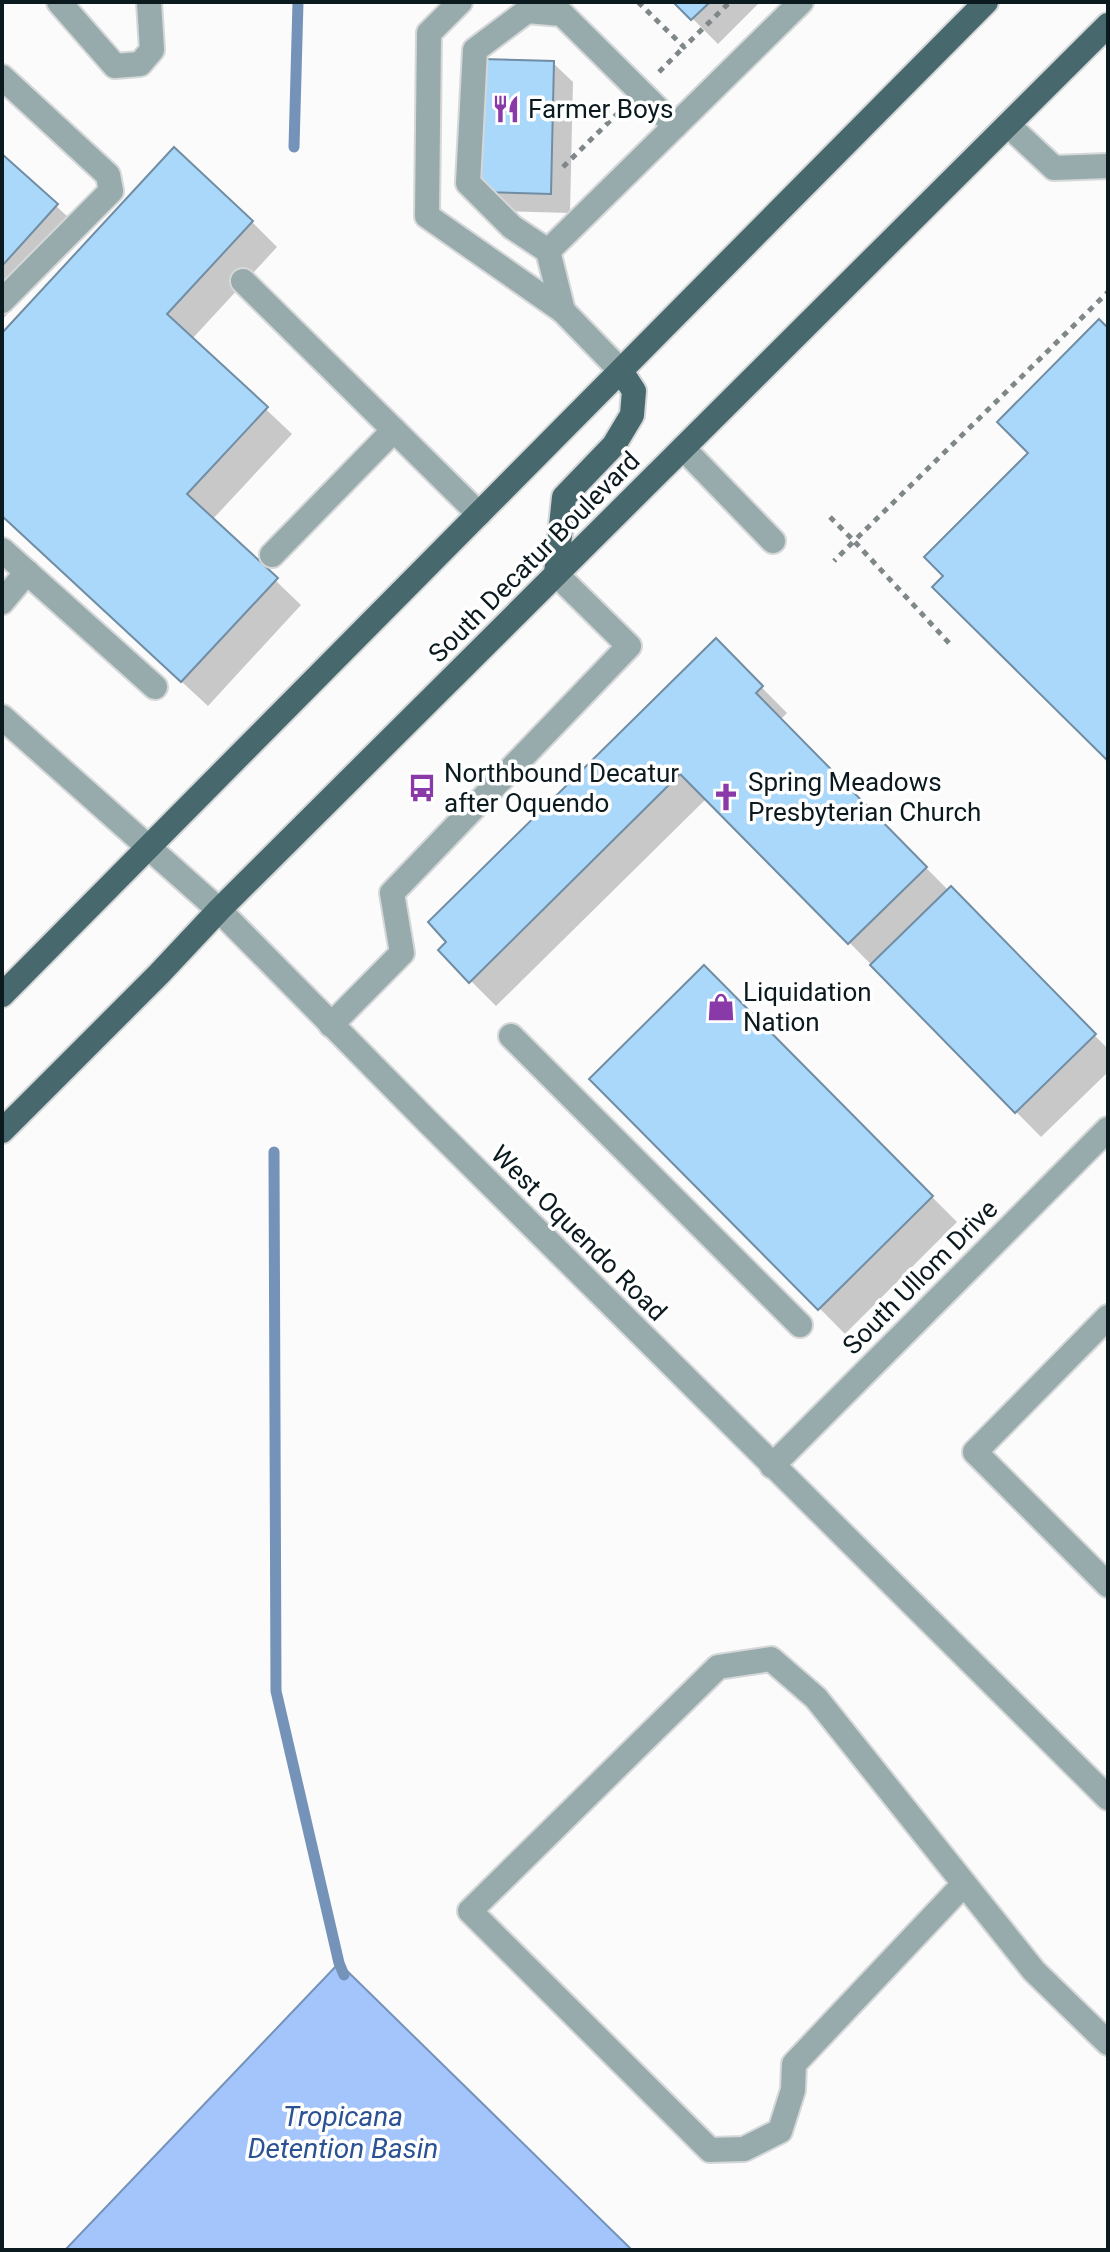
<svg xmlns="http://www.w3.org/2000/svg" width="1110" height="2252" font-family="Roboto,sans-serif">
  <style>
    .water { fill: #a3c5fb; stroke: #7592b9; stroke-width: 2 }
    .shadow { fill: #0003 }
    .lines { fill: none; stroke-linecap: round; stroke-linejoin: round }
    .stream { stroke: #7592b9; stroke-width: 11 }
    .building { fill: #aad8fb; stroke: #718da3; stroke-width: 2 }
    .minor-casing { stroke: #d5d7d8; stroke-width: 28 }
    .major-casing { stroke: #d5d7d8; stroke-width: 28 }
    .path { stroke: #7f8789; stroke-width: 5; stroke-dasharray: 6 6; stroke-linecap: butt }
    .minor { stroke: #98abac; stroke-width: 24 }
    .major { stroke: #47686c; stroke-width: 24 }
    .labels { text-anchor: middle; stroke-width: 7; stroke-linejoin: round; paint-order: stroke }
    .poi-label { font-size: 26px; fill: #0b1a1f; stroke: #fff; text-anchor: start }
    .street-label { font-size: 26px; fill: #0b1a1f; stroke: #fff }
    .water-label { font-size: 28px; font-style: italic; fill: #2b5292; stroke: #fff }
  </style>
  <rect width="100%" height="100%" fill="#fbfbfb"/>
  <!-- water -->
  <polygon class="water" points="339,1963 632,2250 65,2250"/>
  <!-- shadow -->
  <g class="shadow">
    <polygon points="676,2 760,2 718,44"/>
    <polygon points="553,63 573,82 570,213 502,211 482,191"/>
    <polygon points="2,156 82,230 2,320"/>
    <polygon points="252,222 277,247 192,339 292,434 212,520 301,605 208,706 2,516 2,336"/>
    <polygon points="716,641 787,713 780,720 949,891 976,914 1108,1049 1108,1072 1041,1137 707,798 496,1006 440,950"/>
    <polygon points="704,968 957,1222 845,1334 592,1079"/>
  </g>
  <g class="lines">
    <!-- stream -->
    <g class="stream">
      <polyline points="294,147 298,2"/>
      <polyline points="274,1152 276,1691 339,1963 344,1975"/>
    </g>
  </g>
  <!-- building -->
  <g class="building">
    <polygon points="673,2 710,2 691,20"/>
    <polygon points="482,59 554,61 551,194 480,192"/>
    <polygon points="174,147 253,221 167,314 268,407 187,494 278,578 181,682 2,516 2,333"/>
    <polygon points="2,154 58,204 2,266"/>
    <polygon points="1099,319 1108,328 1108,761 932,587 943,576 924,557 1028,453 997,422"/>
    <polygon points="716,638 763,686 756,693 927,867 848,944 680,774 469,983 438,950 446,942 428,922"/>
    <polygon points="951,886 1096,1034 1015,1113 870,965"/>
    <polygon points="704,965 933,1196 818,1310 589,1079"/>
  </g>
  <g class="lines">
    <defs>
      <g id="minor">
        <polyline points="59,2 115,66 140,64 152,50 149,2"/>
        <polyline points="460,2 429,33 427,216 563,311 621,371"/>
        <polyline points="2,77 108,175 111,191 2,301"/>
        <polyline points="1008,125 1054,168 1108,166"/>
        <polyline points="548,251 512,227 468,183 475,50 527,11 562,14 675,126"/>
        <polyline points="243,281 479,514"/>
        <polyline points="563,311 548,251 801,2"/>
        <polyline points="683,448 773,541"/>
        <polyline points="2,550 155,687"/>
        <polyline points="272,555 394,430"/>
        <polyline points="2,602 27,572"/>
        <polyline points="2,717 219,910 426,1120 1108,1798"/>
        <polyline points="331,1025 402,953 392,893 629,646 556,574"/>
        <polyline points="511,1036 800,1325"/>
        <polyline points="1108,1317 975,1452 1108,1585"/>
        <polyline points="772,1466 1108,1129"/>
        <polyline points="964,1884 794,2064 793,2090 780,2131 744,2149 710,2150 470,1911 718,1667 771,1659 816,1698 1034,1971 1108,2043"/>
      </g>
      <g id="major">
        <polyline points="556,574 564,497 614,445 632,415 634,391 621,371"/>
        <polyline points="2,995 986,2"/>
        <polyline points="2,1131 159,974 219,910 1108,25"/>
      </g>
    </defs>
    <!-- minor casing -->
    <use href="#minor" class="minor-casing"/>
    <!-- major casing -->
    <use href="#major" class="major-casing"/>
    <!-- path -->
    <g class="path">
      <polyline points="638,2 684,47 730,2"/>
      <polyline points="659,72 684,47"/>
      <polyline points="563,167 619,112"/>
      <polyline points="830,517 854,541 834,561"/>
      <polyline points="949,643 854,541 1108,292"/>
    </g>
    <!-- minor -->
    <use href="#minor" class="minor"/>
    <!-- major -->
    <use href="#major" class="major"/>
  </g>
  <!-- icons -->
  <defs>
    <symbol id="restaurant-bare" viewBox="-9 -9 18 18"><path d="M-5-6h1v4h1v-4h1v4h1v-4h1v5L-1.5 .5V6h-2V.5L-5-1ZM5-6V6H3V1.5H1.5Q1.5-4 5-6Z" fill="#8a39a9" stroke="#fff" stroke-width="2.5" paint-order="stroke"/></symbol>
    <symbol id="bus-bare" viewBox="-9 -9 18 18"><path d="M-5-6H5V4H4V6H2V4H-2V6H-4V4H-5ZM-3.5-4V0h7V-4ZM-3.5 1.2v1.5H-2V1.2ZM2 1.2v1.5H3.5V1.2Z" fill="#8a39a9" stroke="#fff" stroke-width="2.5" paint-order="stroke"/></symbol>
    <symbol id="church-bare" viewBox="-9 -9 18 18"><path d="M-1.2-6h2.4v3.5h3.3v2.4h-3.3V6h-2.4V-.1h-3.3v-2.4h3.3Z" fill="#8a39a9" stroke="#fff" stroke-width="2.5" paint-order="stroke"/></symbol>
    <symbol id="shop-bare" viewBox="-9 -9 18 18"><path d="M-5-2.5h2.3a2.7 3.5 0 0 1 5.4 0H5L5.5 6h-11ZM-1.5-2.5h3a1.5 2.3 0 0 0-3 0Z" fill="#8a39a9" stroke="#fff" stroke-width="2.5" paint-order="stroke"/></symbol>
  </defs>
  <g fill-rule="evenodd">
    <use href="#restaurant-bare" x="486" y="89" width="40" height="40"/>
    <use href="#bus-bare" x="402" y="768" width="40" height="40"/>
    <use href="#church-bare" x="706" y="777" width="40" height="40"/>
    <use href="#shop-bare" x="701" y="987" width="40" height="40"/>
  </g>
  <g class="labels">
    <!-- poi labels -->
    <g class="poi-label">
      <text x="528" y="118">Farmer Boys</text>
      <text x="444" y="782">Northbound Decatur<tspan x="444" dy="30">after Oquendo</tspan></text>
      <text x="748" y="791">Spring Meadows<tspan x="748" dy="30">Presbyterian Church</tspan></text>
      <text x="743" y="1001">Liquidation<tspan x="743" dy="30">Nation</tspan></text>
    </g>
    <!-- street labels -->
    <g class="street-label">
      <text transform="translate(534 557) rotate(-45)" y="9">South Decatur Boulevard</text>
      <text transform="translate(579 1233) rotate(45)" y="9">West Oquendo Road</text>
      <text transform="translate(920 1277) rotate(-45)" y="9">South Ullom Drive</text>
    </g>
    <!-- water labels -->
    <g class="water-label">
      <text x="343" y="2126">Tropicana<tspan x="343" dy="32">Detention Basin</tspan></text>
    </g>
  </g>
  <!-- border -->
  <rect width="1110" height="2252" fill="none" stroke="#0b1a1f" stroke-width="8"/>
</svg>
